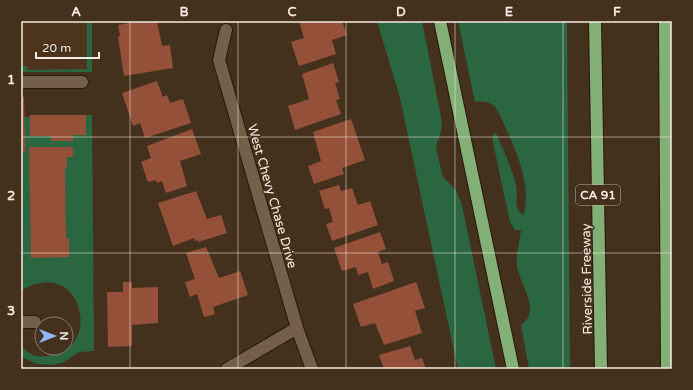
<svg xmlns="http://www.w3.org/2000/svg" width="693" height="390" font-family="'Varela Round',sans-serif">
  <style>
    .built { fill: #4c351c }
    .green { fill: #2a6640 }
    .building { fill: #945038 }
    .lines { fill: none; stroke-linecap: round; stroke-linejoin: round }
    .minor-casing { stroke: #291806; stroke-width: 14 }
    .highway-casing { stroke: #291806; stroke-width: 14 }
    .minor { stroke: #745f4b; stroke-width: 12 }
    .highway { stroke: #83b076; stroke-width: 12 }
    .grid { fill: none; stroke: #f7ebe0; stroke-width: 1; stroke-opacity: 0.55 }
    .labels { text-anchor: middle; stroke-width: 3; stroke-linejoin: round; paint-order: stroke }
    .shield { fill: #43311e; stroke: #c1b3a6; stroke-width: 1 }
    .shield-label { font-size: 12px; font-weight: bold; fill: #f7ebe0 }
    .street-label { font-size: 13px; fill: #f7ebe0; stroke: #43311e }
    .neatline { fill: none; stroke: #f7ebe0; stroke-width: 1.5 }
    .grid-label { font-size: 13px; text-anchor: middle; font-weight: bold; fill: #f7ebe0 }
  </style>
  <rect width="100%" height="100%" fill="#43311e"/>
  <!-- built -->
  <rect class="built" x="21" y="21" width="71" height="51"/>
  <!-- green -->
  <g class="green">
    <polygon points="87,21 92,21 92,72 21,72 21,66 27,66 27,70 87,69"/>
    <polygon points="377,21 422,21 442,122 441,132 436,146 438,157 443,177 456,190 462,205 496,369 458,369 400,98"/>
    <path d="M458 21H567L570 369H529L521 325C542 310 520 285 517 267 515 254 520 243 521 230H515L510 222 492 138 494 133 497 135C504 152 512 168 516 186 518 195 514 205 520 213L524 214C531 184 517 153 505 126 502 120 498 109 493 105 487 101 482 101 475 102Z"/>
    <path d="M86 115H92L94 351 79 352 64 362 53 365 37 364 21 357V347C26 350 31 355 37 356 42 357 48 356 52 355 104 346 80 254 21 291V152L24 117H30L51 136V141H73V135H86Z"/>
  </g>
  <!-- building -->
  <g class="building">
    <polygon points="140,21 157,21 162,46 170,45 173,68 124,76 118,37 120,36 118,25"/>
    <polygon points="299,21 342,21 347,35 332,40 336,54 299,66 291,42 304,38"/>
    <polygon points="333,63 339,82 335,83 340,99 336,100 341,114 295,130 288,106 309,99 302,74"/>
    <polygon points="157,81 163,97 167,95 170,103 183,99 191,123 145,138 140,123 133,126 122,93"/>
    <polygon points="21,97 24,97 25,152 21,152"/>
    <polygon points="30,115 86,115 86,135 73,135 73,141 51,141 51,136 30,136"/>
    <polygon points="351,119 365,160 342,168 344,174 314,184 308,166 321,161 313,132"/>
    <polygon points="192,129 201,154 180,161 187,186 166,193 162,181 157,183 156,180 148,182 141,162 151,158 147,146"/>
    <polygon points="29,147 73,147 73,157 67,157 67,168 65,168 66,238 69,238 69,257 31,258"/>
    <polygon points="339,185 341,191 352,188 358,205 370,201 378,225 332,241 326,224 333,222 329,208 325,209 319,191"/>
    <polygon points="196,191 207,219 221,215 227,233 198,242 198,240 195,241 194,238 173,246 158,203"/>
    <polygon points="380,232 386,249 378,252 382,264 388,262 394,281 373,289 368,272 358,275 356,267 342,271 334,248"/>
    <polygon points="206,247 219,278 240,271 248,295 213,307 215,314 204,317 197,294 190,297 185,282 195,279 186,253"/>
    <polygon points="123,282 132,282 132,288 158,287 158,323 132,325 132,346 108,347 107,292 123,292"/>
    <polygon points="416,282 425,308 415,311 422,333 384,345 375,323 361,327 353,304"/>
    <polygon points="410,346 415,360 422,358 426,369 384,369 379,355"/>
  </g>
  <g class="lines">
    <defs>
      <g id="minor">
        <polyline points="226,30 219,60 297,328 312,369"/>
        <polyline points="21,82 82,82"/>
        <polyline points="21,322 35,322"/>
        <polyline points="227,369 297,328"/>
      </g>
      <g id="highway">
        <polyline points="440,21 513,369"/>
        <polyline points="595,21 601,369"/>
        <polyline points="665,21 667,369"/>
      </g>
    </defs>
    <!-- minor casing -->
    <use href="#minor" class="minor-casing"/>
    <!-- highway casing -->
    <use href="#highway" class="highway-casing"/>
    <!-- minor -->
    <use href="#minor" class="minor"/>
    <!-- highway -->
    <use href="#highway" class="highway"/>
  </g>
  <!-- grid -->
  <path class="grid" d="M130 21V369M238 21V369M346 21V369M455 21V369M563 21V369M21 137H672M21 253H672"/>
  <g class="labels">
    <!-- shield labels -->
    <rect class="shield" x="576" y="185" width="44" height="20" rx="3"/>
    <g class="shield-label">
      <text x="598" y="199">CA 91</text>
    </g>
    <!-- street labels -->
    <g class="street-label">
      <text transform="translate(273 196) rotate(74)" y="5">West Chevy Chase Drive</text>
      <text transform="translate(586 279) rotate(-91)" y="5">Riverside Freeway</text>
    </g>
  </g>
  <!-- border -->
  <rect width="693" height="390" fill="none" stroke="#43311e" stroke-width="44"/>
  <!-- north arrow -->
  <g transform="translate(54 336) rotate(90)"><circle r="19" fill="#43311e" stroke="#8b7b6c"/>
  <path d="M0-3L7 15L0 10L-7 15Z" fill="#90b8fd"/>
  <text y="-6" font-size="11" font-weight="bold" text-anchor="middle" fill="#f7ebe0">N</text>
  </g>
  <!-- scale -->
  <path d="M36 52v6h63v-6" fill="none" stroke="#f7ebe0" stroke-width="2"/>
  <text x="42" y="52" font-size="12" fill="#f7ebe0" stroke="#43311e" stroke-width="3" paint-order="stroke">20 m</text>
  <rect x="22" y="22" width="649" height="346" class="neatline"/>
  <g class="grid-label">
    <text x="76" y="16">A</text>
    <text x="184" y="16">B</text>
    <text x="292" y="16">C</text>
    <text x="401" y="16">D</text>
    <text x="509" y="16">E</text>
    <text x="617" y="16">F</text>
    <text x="11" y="84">1</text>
    <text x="11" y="200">2</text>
    <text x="11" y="315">3</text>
  </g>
</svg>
